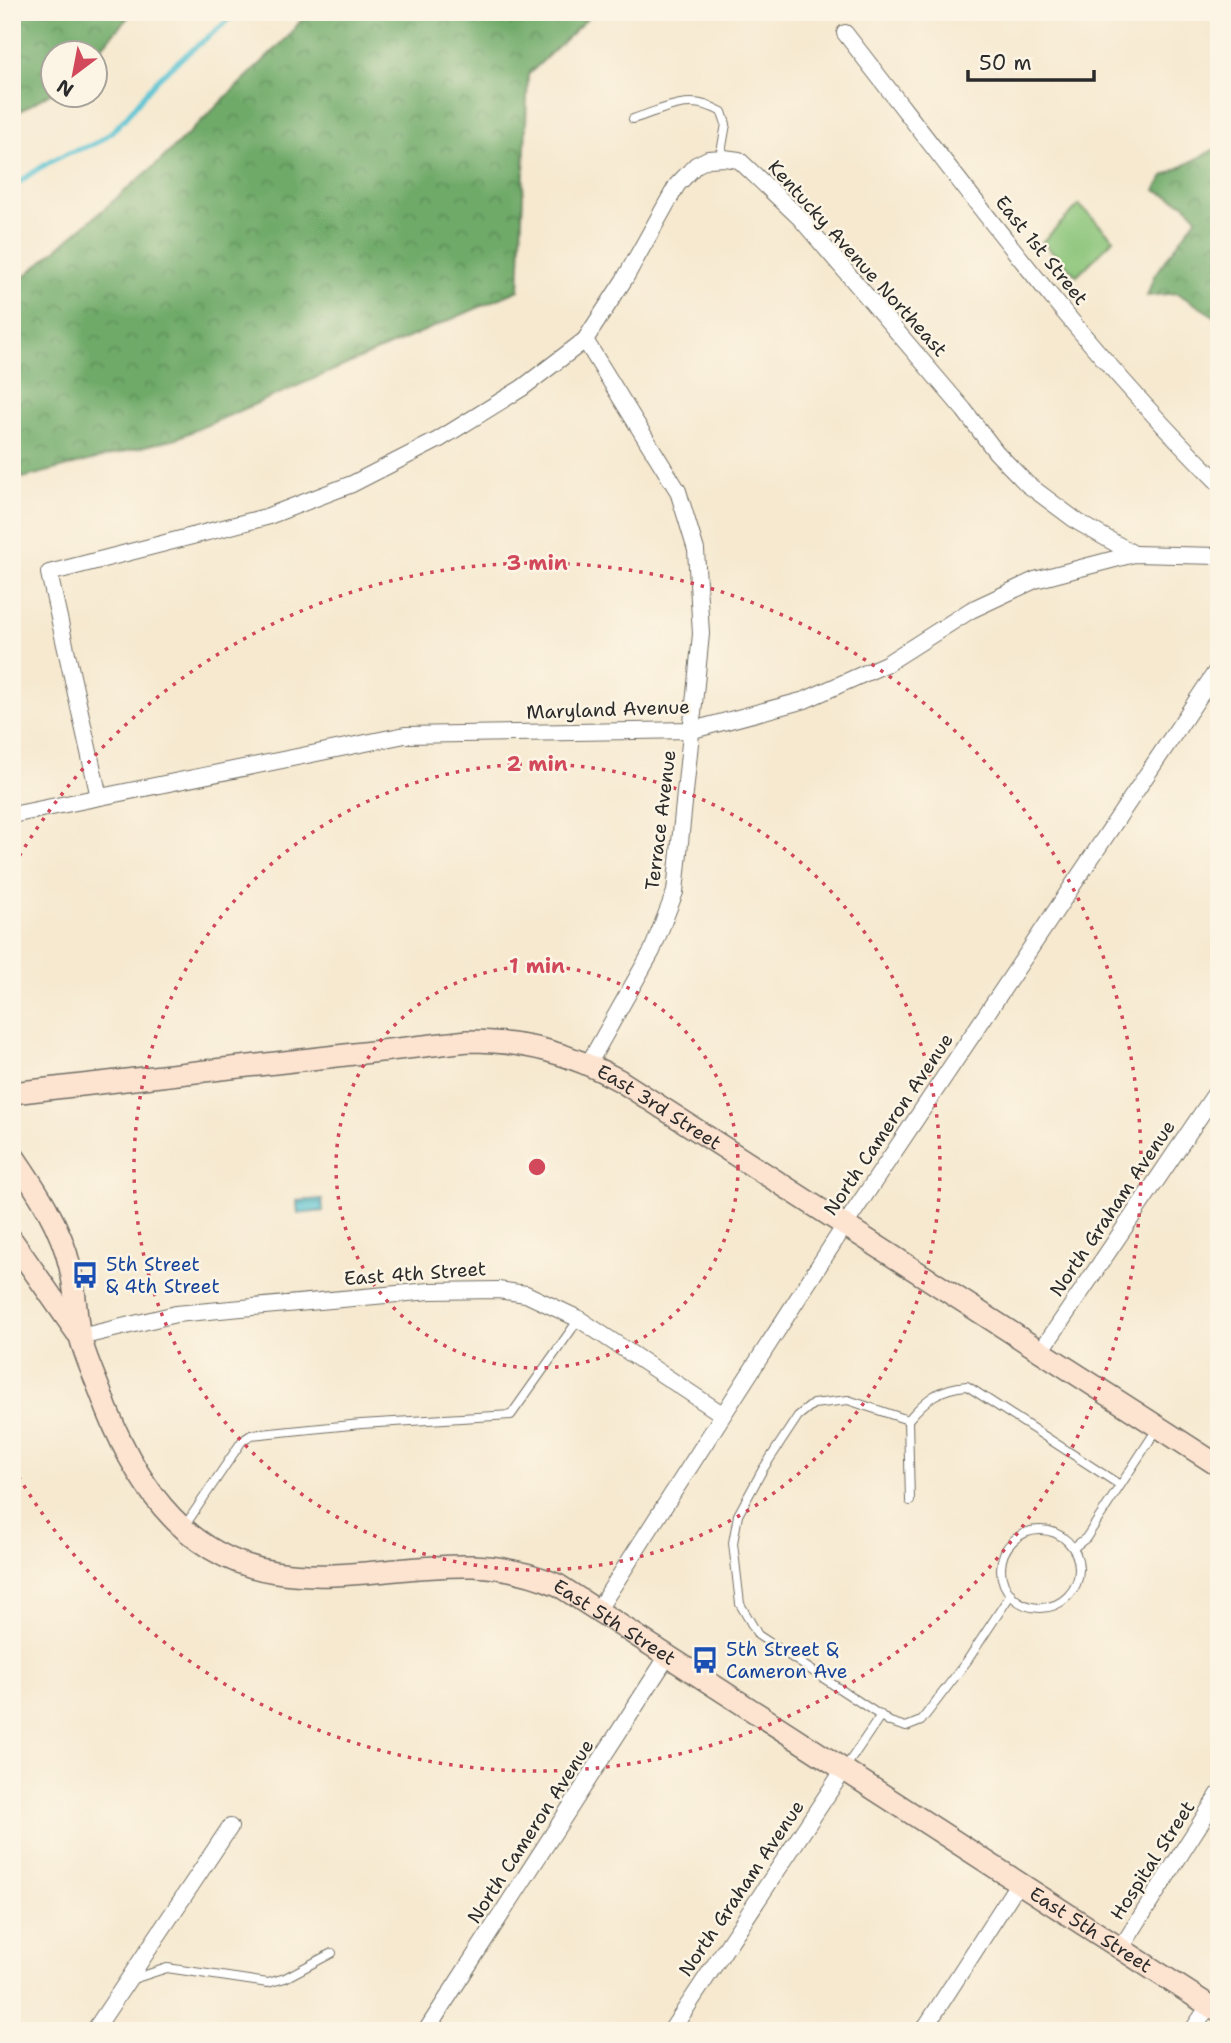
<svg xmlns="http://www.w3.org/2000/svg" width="1231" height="2043" font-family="'Shantell Sans',sans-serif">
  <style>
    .grass { fill: #8ac479; stroke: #5a7852; stroke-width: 2 }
    .forest { fill: url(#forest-crowns); stroke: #4d6a4a; stroke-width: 2 }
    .water { fill: url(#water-rules); stroke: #42777f; stroke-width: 2 }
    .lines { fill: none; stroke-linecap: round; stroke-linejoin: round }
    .stream { stroke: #58c3d3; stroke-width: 5 }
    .lane-casing { stroke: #726e65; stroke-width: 10 }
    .street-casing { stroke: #726e65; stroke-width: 18 }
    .secondary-casing { stroke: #726e65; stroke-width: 24 }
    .lane { stroke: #fff; stroke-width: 8 }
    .street { stroke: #fff; stroke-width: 16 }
    .secondary { stroke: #fde4d1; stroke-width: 21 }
    .ring { fill: none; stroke: #d1495b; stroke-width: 3.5; stroke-dasharray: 3.5 7 }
    .labels { text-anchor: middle; stroke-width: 5; stroke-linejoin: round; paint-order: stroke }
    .street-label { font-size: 19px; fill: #2b2b2b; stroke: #fcf5e5 }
    .transit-label { font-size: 19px; fill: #164399; stroke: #fcf5e5; text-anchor: start }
    .centre { fill: #d1495b; stroke: #fcf5e5; stroke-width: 3.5 }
    .ring-label { font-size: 21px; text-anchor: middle; font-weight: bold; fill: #d1495b; stroke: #fcf5e5; stroke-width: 5; stroke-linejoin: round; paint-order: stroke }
  </style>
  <defs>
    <pattern id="forest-crowns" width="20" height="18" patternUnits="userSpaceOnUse" patternTransform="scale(1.75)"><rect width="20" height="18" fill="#6faa69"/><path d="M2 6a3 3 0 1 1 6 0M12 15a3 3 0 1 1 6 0" fill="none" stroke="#5b8b57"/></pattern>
    <pattern id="water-rules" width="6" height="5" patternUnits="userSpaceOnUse" patternTransform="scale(1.75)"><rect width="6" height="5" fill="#58c3d3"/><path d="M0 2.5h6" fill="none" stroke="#499fab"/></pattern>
  </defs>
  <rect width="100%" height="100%" fill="#fcf5e5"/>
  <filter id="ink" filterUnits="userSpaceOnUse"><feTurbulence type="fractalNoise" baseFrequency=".0143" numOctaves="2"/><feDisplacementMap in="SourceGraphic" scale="14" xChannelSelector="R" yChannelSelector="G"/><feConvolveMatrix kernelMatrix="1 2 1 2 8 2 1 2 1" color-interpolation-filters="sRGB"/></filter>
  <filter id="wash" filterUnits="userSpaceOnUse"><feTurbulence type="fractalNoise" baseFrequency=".00686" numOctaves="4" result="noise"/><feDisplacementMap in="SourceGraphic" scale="28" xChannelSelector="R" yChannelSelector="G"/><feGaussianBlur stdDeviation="1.57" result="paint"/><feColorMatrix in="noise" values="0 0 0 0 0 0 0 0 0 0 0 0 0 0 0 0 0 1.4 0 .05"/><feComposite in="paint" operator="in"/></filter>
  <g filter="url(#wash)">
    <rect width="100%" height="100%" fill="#f6e9d0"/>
    <!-- grass -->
    <polygon class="grass" points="1079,205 1114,239 1077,276 1042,242"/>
    <!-- forest -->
    <g class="forest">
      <polygon points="12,12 133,12 95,54 52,52 52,92 12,116"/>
      <polygon points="307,12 594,12 528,75 519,290 177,438 23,478 12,472 12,287 159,162 289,36"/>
      <polygon points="1219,147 1219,319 1177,293 1147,296 1154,276 1197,217 1185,204 1155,190 1164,176"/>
    </g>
    <!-- water -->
    <polygon class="water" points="322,1199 323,1211 298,1214 297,1201"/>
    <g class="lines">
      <!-- stream -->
      <path class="stream" d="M12 189C28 174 46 163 66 154 77 149 91 147 101 140 125 124 139 98 159 78 184 54 212 36 237 12"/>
    </g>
  </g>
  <g filter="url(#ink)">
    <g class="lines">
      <defs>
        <g id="lane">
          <path d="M633 119C667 108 689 93 722 112L726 124 720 158"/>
          <polyline points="908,1420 848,1400 813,1404 798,1416 763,1469 738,1515 733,1543 740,1604 758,1635 890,1722 906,1727 921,1721 967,1661 1011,1594"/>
          <path d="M910 1501 908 1420C926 1399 939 1388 967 1386L1120 1485"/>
          <polyline points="184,1527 242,1441 251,1435 361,1424 511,1415 579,1319"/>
          <circle cx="1040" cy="1569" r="39"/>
          <polyline points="1073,1548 1086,1538 1157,1429"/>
          <polyline points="845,1768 881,1715"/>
          <polyline points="130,1980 167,1968 268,1983 285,1978 332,1953"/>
        </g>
        <g id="street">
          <path d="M845 33C965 187 1080 345 1219 483"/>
          <polyline points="585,340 678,491 696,550 701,634 675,892 652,951 589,1063"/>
          <polyline points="99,797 49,573 266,517 352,484 438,440 522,388 585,340 624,280 677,185 696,165 708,159 724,158 739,160 800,218 964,410 996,452 1027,484 1078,522 1134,554"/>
          <polyline points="12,815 405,735 693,730 805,700 886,664 971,610 1035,580 1134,554 1219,556"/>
          <polyline points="80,1337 176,1314 430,1291 498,1290 526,1294 579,1319 722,1414"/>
          <polyline points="1041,1351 1219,1088"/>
          <polyline points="599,1608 845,1225 1219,667"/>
          <polyline points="1121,1948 1219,1794"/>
          <polyline points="94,2031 230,1827"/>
          <polyline points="426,2031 669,1654"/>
          <polyline points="671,2031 845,1768"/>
          <polyline points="923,2031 1019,1882"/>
          <polyline points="1192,2031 1209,2006"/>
        </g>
        <g id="secondary">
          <path id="s1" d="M12 1093 468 1041C524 1041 570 1053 619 1080L1219 1466"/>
          <path id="s2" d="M12 1154C36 1189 61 1226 70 1267 76 1290 75 1313 80 1336 84 1354 93 1373 100 1391 130 1474 179 1557 275 1572 373 1587 461 1542 558 1585L1219 2012"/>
          <polyline points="12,1240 77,1333"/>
        </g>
      </defs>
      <!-- lane casing -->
      <use href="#lane" class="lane-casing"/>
      <!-- street casing -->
      <use href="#street" class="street-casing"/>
      <!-- secondary casing -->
      <use href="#secondary" class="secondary-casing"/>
      <!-- lane -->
      <use href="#lane" class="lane"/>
      <!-- street -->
      <use href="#street" class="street"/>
      <!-- secondary -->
      <use href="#secondary" class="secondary"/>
    </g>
  </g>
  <!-- distance rings -->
  <g class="ring">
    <circle cx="537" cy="1167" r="201"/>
    <circle cx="537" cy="1167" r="403"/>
    <path d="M14 865A604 604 0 1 1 14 1469"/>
  </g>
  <!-- icons -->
  <defs>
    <symbol id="bus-bare" viewBox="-9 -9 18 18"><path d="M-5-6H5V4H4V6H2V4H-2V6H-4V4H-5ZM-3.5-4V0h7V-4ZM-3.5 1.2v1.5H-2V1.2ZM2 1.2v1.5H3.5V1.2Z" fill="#1a4fb4" stroke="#fcf5e5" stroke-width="2.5" paint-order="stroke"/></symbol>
  </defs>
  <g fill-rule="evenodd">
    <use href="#bus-bare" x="66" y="1256" width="38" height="38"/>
    <use href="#bus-bare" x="686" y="1641" width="38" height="38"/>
  </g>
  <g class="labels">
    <!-- street labels -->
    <g class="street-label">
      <text transform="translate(1042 250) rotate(51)" y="7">East 1st Street</text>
      <text transform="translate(858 258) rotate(48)" y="7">Kentucky Avenue Northeast</text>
      <text transform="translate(608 709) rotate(-2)" y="7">Maryland Avenue</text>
      <text transform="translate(660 820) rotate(-83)" y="7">Terrace Avenue</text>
      <text dy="7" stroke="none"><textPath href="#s1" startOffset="665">East 3rd Street</textPath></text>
      <text transform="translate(888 1124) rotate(-56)" y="7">North Cameron Avenue</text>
      <text transform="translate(1112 1208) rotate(-56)" y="7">North Graham Avenue</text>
      <text transform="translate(415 1273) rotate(-4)" y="7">East 4th Street</text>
      <text dy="7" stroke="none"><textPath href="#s2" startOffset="875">East 5th Street</textPath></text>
      <text transform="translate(530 1831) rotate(-57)" y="7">North Cameron Avenue</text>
      <text transform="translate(1152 1860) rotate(-57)" y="7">Hospital Street</text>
      <text transform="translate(741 1888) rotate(-56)" y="7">North Graham Avenue</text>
      <text dy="7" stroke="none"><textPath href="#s2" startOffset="1442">East 5th Street</textPath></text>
    </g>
    <!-- transit labels -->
    <g class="transit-label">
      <text x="106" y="1271">5th Street<tspan x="106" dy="22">&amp; 4th Street</tspan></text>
      <text x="726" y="1656">5th Street &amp;<tspan x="726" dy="22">Cameron Ave</tspan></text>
    </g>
  </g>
  <circle cx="537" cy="1167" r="10" class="centre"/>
  <g class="ring-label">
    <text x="537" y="570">3 min</text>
    <text x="537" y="771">2 min</text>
    <text x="537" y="973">1 min</text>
  </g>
  <!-- margin -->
  <rect width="1231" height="2043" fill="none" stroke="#fcf5e5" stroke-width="42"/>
  <!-- north arrow -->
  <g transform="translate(74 74) rotate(212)"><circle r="33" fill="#fcf5e5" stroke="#a8a49b" stroke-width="2"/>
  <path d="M0-5L12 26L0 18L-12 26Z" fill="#d1495b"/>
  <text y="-10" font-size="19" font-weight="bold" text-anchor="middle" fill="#2b2b2b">N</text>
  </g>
  <!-- scale -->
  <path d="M968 70v10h126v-10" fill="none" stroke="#2b2b2b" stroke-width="3.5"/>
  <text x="979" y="70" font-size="21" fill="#2b2b2b" stroke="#fcf5e5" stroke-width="5" paint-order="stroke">50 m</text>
</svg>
